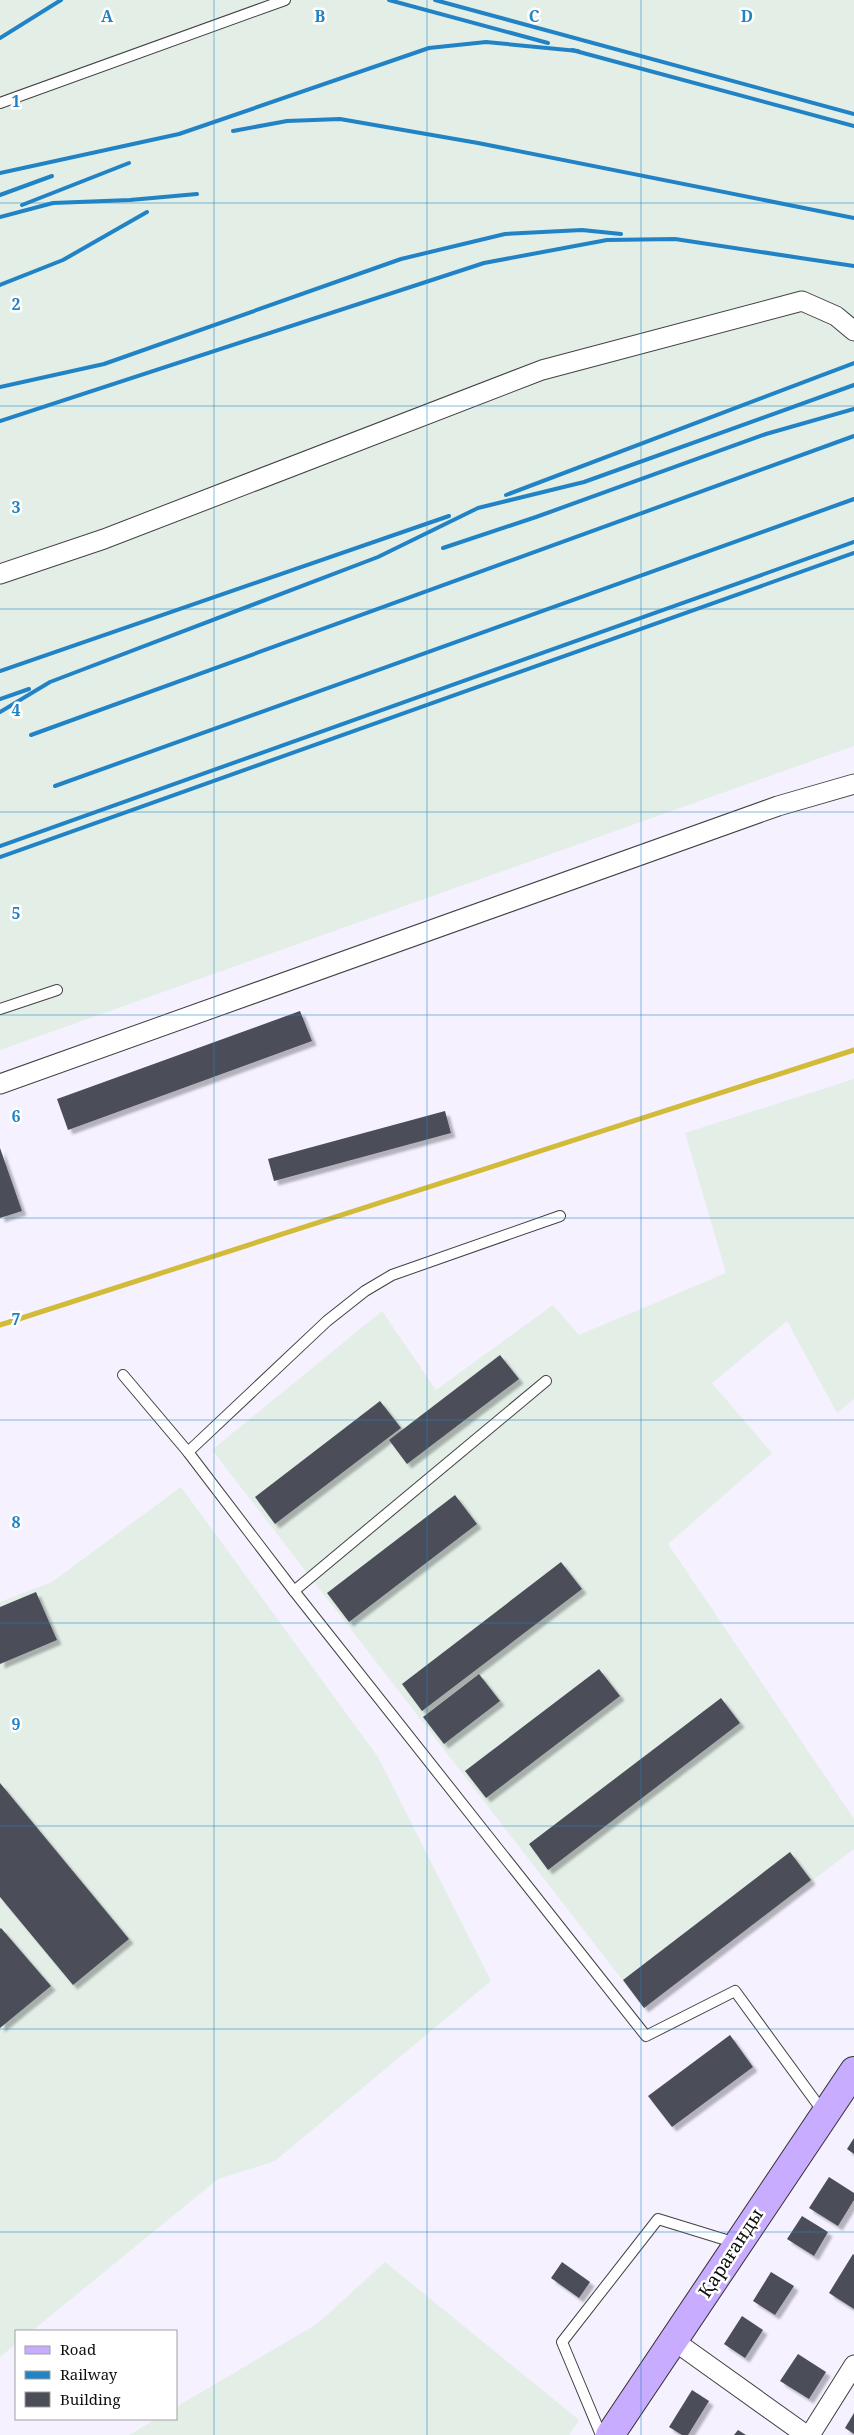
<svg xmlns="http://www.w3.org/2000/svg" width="854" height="2435" font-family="'Noto Serif',serif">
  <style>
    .industrial { fill: #e3eee7 }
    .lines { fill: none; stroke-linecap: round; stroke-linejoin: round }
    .stream { stroke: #d2bb38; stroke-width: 5 }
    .building { fill: #4b4d58; filter: url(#shadow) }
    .lane-casing { stroke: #424242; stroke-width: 12 }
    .street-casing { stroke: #424242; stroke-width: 21 }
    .secondary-casing { stroke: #313131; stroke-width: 30 }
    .lane { stroke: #fff; stroke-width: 10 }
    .street { stroke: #fff; stroke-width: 19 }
    .secondary { stroke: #c8acff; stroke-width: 28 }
    .rail { stroke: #2183c5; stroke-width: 4 }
    .grid { fill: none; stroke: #2183c5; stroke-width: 1; stroke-opacity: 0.55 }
    .labels { text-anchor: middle; stroke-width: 5; stroke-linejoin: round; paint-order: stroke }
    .street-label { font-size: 18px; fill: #0f0f0f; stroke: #fff }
    .grid-label { font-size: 16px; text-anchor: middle; font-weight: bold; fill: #2183c5; stroke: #fff; stroke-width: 5; stroke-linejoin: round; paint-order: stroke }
  </style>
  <defs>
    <filter id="shadow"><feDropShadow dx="4.5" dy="4.5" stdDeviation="1" flood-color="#0004"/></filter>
  </defs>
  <rect width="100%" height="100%" fill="#f5f1ff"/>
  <!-- industrial -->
  <g class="industrial">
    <polygon points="0,0 854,0 854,746 0,1050"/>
    <polygon points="854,1079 854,1399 837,1413 787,1321 712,1383 772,1453 668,1544 854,1819 854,1849 644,2008 212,1450 382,1311 436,1390 553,1305 579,1335 726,1273 685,1133"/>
    <polygon points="181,1487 378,1757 491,1981 275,2161 218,2179 32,2331 16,2331 16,2344 0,2357 0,1602 52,1582"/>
    <polygon points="385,2262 579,2420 569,2435 129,2435 156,2419 176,2419 176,2407 317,2324"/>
  </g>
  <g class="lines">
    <!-- stream -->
    <polyline class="stream" points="0,1325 854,1050"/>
  </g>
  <!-- building -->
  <g class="building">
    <polygon points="300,1011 312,1041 68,1130 57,1099"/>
    <polygon points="445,1111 451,1133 274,1181 268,1159"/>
    <polygon points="0,1148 22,1211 0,1218"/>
    <polygon points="500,1355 519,1379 407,1464 389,1440"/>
    <polygon points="380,1401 401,1428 275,1524 255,1497"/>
    <polygon points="455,1495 477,1524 349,1622 327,1593"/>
    <polygon points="561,1562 582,1589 422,1711 402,1684"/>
    <polygon points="36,1592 57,1640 0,1664 0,1607"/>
    <polygon points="599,1669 620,1696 486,1798 465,1771"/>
    <polygon points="479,1674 500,1701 444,1744 423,1717"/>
    <polygon points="721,1698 740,1723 548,1870 529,1844"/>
    <polygon points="0,1783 129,1939 73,1985 0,1897"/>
    <polygon points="790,1852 811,1880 644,2008 623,1980"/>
    <polygon points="1,1928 51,1986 0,2028 0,1929"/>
    <polygon points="730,2035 753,2067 672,2127 648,2096"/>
    <polygon points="854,2138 854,2154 847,2149"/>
    <polygon points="829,2177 854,2193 854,2200 838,2226 809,2208"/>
    <polygon points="802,2216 828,2232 814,2256 787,2239"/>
    <polygon points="853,2254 854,2255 854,2309 829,2293"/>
    <polygon points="562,2262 590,2282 579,2298 551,2278"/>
    <polygon points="771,2272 794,2286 775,2315 753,2301"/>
    <polygon points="742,2316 763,2330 745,2358 724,2344"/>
    <polygon points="798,2354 826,2372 809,2399 780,2381"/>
    <polygon points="692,2390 709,2401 688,2435 682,2435 669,2427"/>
    <polygon points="854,2413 854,2434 845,2428"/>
    <polygon points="738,2430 746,2435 734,2435"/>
  </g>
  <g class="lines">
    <defs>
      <g id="lane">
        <polyline points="0,103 285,0"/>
        <polyline points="0,1009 57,990"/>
        <polyline points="123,1375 188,1452 294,1591 646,2036 735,1991 824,2113"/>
        <polyline points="188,1452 327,1321 365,1291 392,1275 560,1216"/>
        <polyline points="294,1591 546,1381"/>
        <polyline points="601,2435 562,2342 658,2219 736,2243"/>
      </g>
      <g id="street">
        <polyline points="0,574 104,539 542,370 802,301 836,316 854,331"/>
        <polyline points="0,1084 778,806 854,784"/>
        <polyline points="673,2340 806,2435"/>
        <polyline points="810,2435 854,2365"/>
      </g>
      <polyline id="secondary" points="610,2435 854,2071"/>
    </defs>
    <!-- lane casing -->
    <use href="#lane" class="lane-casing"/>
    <!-- street casing -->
    <use href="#street" class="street-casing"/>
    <!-- secondary casing -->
    <use href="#secondary" class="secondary-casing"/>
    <!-- lane -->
    <use href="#lane" class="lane"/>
    <!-- street -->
    <use href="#street" class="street"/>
    <!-- secondary -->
    <use href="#secondary" class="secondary"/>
    <!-- rail -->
    <g class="rail">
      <polyline points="389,0 548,43"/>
      <polyline points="435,0 854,114"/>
      <polyline points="0,38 61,0"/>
      <polyline points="572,50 854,126"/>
      <polyline points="233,131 287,121 340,119 478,143 854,218"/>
      <polyline points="0,173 179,134 429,48 486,42 578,51"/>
      <polyline points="0,195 52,176"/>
      <polyline points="22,205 129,163"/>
      <polyline points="0,217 53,203 130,200 197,194"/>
      <polyline points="0,285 63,260 147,212"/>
      <polyline points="0,387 104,364 401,259 505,234 582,230 621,234"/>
      <polyline points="0,421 484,263 607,240 675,239 854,266"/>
      <polyline points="506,495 854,363"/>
      <polyline points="443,548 536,517 766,434 854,409"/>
      <polyline points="0,671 449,516"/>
      <polyline points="0,699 29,689"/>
      <polyline points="0,712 50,682 378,557 478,508 584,482 854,385"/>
      <polyline points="31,735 854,436"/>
      <polyline points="55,786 854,499"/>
      <polyline points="0,846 854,542"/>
      <polyline points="0,857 854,553"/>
    </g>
  </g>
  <!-- grid -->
  <path class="grid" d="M214 0V2435M427 0V2435M641 0V2435M0 203H854M0 406H854M0 609H854M0 812H854M0 1015H854M0 1218H854M0 1420H854M0 1623H854M0 1826H854M0 2029H854M0 2232H854"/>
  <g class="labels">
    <!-- street labels -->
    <g class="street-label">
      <text transform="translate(731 2253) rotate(-57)" y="6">Қарағанды</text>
    </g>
  </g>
  <g class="grid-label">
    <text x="107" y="22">A</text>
    <text x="320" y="22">B</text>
    <text x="534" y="22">C</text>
    <text x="747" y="22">D</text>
    <text x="16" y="107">1</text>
    <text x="16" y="310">2</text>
    <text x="16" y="513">3</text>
    <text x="16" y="716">4</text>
    <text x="16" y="919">5</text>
    <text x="16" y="1122">6</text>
    <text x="16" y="1325">7</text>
    <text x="16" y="1528">8</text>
    <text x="16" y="1730">9</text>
  </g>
  <!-- legend -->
  <rect x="15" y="2330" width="162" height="90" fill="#ffffff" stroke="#9f9f9f"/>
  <rect x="25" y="2346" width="25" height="8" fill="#c8acff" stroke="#9f9f9f"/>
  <text x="60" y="2355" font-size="15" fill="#0f0f0f">Road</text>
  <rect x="25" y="2371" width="25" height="8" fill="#2183c5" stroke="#9f9f9f"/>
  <text x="60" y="2380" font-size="15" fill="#0f0f0f">Railway</text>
  <rect x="25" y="2392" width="25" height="15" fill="#4b4d58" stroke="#9f9f9f"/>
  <text x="60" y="2405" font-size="15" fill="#0f0f0f">Building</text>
</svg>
